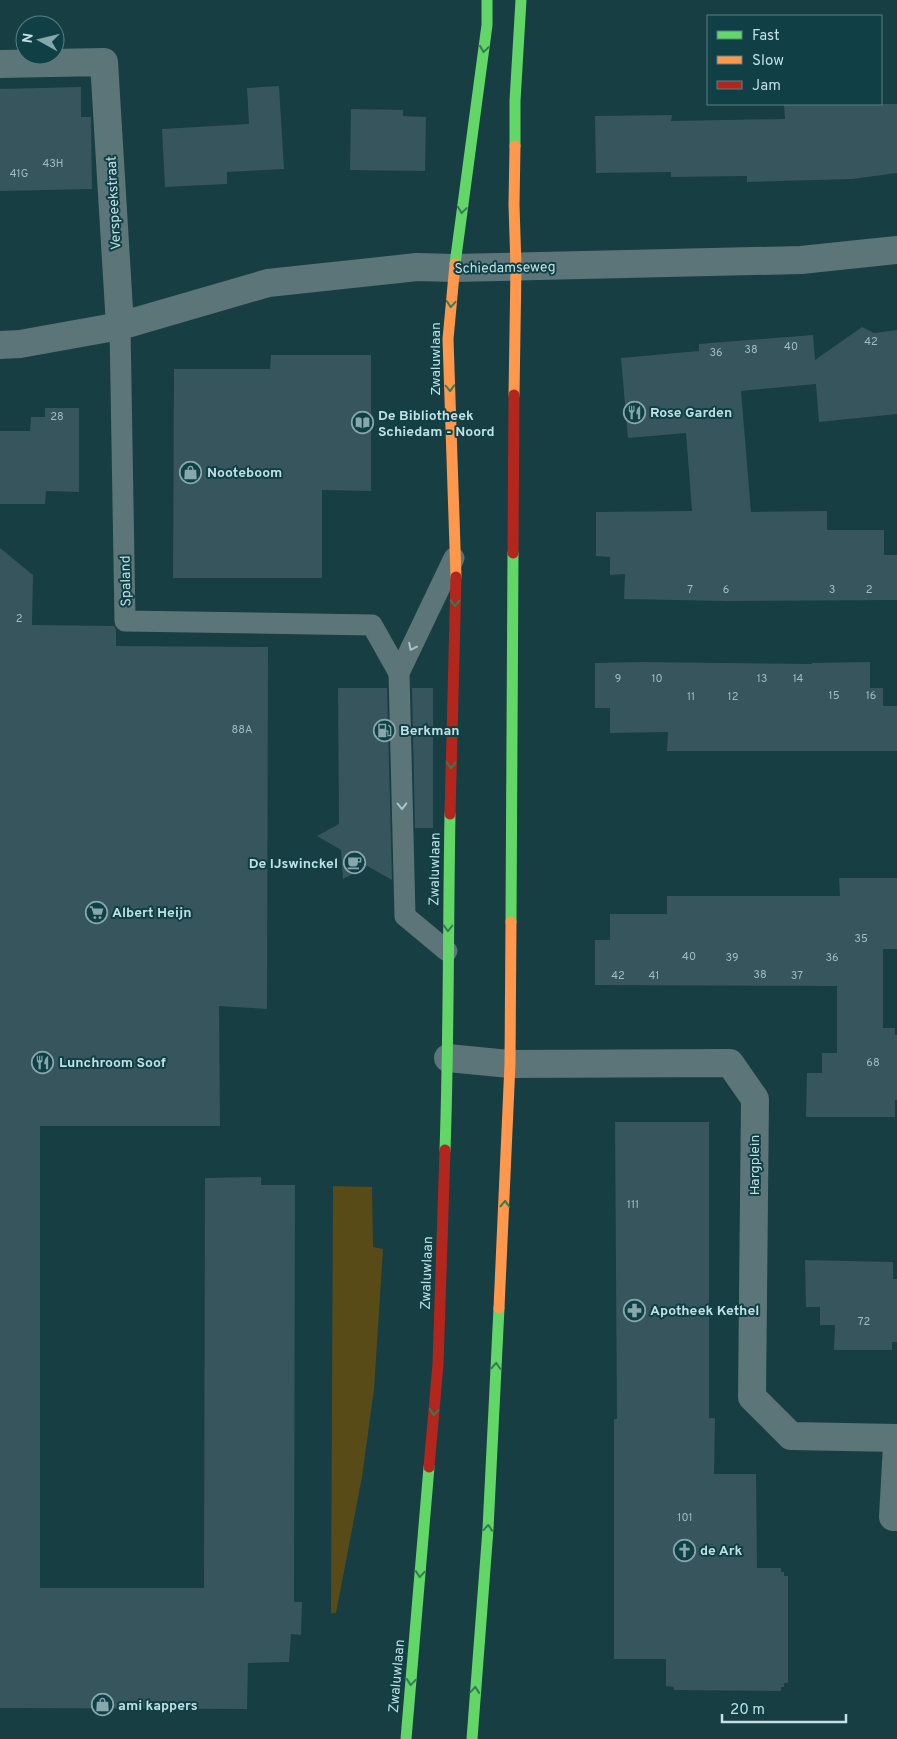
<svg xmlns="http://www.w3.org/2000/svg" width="897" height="1739" font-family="Overpass,sans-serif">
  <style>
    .green { fill: #594b18 }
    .building { fill: #36555c }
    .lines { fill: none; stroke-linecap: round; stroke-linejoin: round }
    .lane { stroke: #5c7579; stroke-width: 21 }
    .street { stroke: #5c7579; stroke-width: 28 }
    .fast { stroke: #63d668; stroke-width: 11 }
    .slow { stroke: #ff974d; stroke-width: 11 }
    .jam { stroke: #b3261e; stroke-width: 11 }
    .oneway { stroke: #317c54 }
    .oneway2 { stroke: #a8c4c8 }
    .labels { text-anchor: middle; stroke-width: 4; stroke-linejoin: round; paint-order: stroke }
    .number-label { font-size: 11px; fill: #9fbcc1 }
    .street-label { font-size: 14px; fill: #c2dfe3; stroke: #104046 }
    .poi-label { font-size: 14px; font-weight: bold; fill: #c2dfe3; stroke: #104046; text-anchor: start }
  </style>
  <rect width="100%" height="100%" fill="#173e42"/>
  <!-- green -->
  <polygon class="green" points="333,1186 372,1187 373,1247 383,1249 374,1389 362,1477 336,1613 331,1613"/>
  <!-- building -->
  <g class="building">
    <polygon points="279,86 284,169 227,172 227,184 165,187 162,129 249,124 247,88"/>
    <polygon points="81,87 81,117 91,117 92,189 0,191 0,89"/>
    <polygon points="784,104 897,104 897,173 852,179 747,182 747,176 671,177 671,172 596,173 595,116 672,115 671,121 785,119"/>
    <polygon points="351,109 403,110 403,116 426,117 425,171 350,170"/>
    <polygon points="862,327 874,333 897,330 897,414 819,422 816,384 741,391 751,512 827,511 827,530 884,530 884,555 897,555 897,600 727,601 624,599 625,574 610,575 610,557 596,556 596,512 692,511 686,433 628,438 621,358 699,351 699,344 813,335 815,360"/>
    <polygon points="271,355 371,355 371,491 322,490 322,578 173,578 174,369 270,369"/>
    <polygon points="45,408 79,408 79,492 46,491 45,504 0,504 0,431 30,431 31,417 45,417"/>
    <polygon points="0,548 33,575 32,625 114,626 116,629 116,646 268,647 267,1009 219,1006 220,1126 40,1126 40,1588 204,1588 205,1178 261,1177 261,1185 295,1185 294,1602 302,1602 301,1635 291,1634 289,1662 248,1663 247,1709 0,1708"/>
    <polygon points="642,662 812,664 812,663 870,662 870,688 883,688 883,706 897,706 897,751 667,751 668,732 610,733 610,708 595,708 595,663"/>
    <polygon points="338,688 387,688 392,880 367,866 343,879 341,850 317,836 339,824"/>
    <polygon points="412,688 433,688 433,828 415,828"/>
    <polygon points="839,878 897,878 897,949 883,949 883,1028 895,1028 895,1035 897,1035 897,1100 895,1100 895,1117 806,1117 807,1073 822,1073 822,1053 837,1053 837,986 595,985 595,940 610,940 610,914 667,914 667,896 840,896"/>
    <polygon points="615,1122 709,1122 709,1418 715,1418 714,1474 756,1474 757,1568 781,1568 781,1572 784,1572 784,1576 788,1576 788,1683 784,1683 784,1687 781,1687 781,1691 674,1690 674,1687 666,1686 666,1659 614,1659 614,1419 617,1419"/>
    <polygon points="805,1260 893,1262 893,1279 897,1279 897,1342 892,1342 892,1350 834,1350 835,1325 820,1325 820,1307 806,1307"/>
  </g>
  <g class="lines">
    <!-- lane -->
    <g class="lane">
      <polyline points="120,326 125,621 372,625 399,673"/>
      <polyline points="447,951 405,916 399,673 454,558"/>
    </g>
    <!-- street -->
    <g class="street">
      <polyline points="0,64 104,62 120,326"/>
      <polyline points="0,345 20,344 120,326 268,283 417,267 454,268 801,260 897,250"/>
      <polyline points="448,1058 510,1064 730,1063 755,1099 752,1397 791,1436 897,1438"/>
      <polyline points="897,1445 893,1517 897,1517"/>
    </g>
    <!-- fast -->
    <g class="fast">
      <polyline points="515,146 515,101 521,0"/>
      <polyline points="455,264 487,25 487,0"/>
      <polyline points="511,922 513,553"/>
      <path d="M445 1150C449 1038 448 926 450 814"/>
      <polyline points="406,1739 429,1467"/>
      <polyline points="472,1739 488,1529 499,1308"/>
    </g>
    <!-- slow -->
    <g class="slow">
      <polyline points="455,264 448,339 456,577"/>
      <polyline points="514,395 516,267 514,205 515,146"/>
      <polyline points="499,1308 510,1064 511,922"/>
    </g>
    <!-- jam -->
    <g class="jam">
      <polyline points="513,553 514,395"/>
      <polyline points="450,814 456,577"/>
      <polyline points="429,1467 438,1364 445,1150"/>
    </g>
  </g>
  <!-- one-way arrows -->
  <defs><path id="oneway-chevron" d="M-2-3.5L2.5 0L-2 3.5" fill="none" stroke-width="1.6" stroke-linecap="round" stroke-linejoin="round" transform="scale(1.25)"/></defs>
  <g class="oneway">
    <use href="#oneway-chevron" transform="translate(484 49) rotate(98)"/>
    <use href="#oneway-chevron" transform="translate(462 210) rotate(98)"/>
    <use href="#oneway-chevron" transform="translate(451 304) rotate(95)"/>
    <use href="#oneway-chevron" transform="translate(450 388) rotate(88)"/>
    <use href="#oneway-chevron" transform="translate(455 603) rotate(91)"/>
    <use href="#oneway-chevron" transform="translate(451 765) rotate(91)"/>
    <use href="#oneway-chevron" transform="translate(448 928) rotate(91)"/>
    <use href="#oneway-chevron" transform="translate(505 1204) rotate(-87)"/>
    <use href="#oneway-chevron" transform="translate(496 1366) rotate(-87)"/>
    <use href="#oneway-chevron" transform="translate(434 1412) rotate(95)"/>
    <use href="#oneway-chevron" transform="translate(488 1528) rotate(-86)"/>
    <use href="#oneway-chevron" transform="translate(420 1574) rotate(95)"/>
    <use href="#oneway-chevron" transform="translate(411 1682) rotate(95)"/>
    <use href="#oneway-chevron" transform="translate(475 1690) rotate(-85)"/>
  </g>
  <g class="oneway2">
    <use href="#oneway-chevron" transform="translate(412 647) rotate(116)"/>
    <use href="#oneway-chevron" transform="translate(402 806) rotate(89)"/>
  </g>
  <!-- icons -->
  <defs>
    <symbol id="restaurant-ring" viewBox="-11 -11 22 22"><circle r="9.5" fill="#104046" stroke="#86a7ab" stroke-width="1.5"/><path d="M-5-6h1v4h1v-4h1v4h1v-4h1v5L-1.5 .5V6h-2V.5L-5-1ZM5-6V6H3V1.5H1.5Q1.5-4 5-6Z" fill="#86a7ab"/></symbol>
    <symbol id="library-ring" viewBox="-11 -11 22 22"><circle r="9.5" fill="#104046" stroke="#86a7ab" stroke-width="1.5"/><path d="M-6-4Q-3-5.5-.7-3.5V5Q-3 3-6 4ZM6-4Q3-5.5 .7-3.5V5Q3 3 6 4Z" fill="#86a7ab"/></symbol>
    <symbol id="shop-ring" viewBox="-11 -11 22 22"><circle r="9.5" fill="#104046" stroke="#86a7ab" stroke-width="1.5"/><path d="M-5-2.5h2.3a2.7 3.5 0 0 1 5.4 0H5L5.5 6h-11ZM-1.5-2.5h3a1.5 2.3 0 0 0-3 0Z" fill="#86a7ab"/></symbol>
    <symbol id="fuel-ring" viewBox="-11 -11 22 22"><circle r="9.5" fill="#104046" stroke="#86a7ab" stroke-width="1.5"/><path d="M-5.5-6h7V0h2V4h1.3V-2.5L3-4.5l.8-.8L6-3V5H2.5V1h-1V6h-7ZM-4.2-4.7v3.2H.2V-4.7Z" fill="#86a7ab"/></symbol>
    <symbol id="cafe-ring" viewBox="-11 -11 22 22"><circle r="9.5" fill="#104046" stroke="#86a7ab" stroke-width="1.5"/><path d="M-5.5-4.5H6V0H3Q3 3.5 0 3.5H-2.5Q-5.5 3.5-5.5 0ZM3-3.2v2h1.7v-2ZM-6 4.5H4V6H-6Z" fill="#86a7ab"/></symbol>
    <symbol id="supermarket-ring" viewBox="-11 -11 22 22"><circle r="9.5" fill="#104046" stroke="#86a7ab" stroke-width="1.5"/><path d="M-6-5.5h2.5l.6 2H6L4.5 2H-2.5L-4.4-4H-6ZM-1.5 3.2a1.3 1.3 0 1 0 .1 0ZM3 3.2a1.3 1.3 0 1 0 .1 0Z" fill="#86a7ab"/></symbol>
    <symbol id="pharmacy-ring" viewBox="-11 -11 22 22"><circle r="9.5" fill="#104046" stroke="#86a7ab" stroke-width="1.5"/><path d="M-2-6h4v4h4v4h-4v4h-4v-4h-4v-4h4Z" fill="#86a7ab"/></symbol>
    <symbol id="church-ring" viewBox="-11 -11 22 22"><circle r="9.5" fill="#104046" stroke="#86a7ab" stroke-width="1.5"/><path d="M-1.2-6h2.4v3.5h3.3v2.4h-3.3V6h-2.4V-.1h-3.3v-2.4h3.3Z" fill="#86a7ab"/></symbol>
  </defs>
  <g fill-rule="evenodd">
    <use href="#restaurant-ring" x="622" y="400" width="25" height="25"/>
    <use href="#library-ring" x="350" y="410" width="25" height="25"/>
    <use href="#shop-ring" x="178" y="460" width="25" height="25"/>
    <use href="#fuel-ring" x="372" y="718" width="25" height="25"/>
    <use href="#cafe-ring" x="342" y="850" width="25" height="25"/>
    <use href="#supermarket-ring" x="84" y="900" width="25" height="25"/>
    <use href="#restaurant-ring" x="30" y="1050" width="25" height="25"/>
    <use href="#pharmacy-ring" x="622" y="1298" width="25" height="25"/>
    <use href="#church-ring" x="672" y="1538" width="25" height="25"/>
    <use href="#shop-ring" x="90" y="1692" width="25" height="25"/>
  </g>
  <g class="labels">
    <!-- number labels -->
    <g class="number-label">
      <text x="53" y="167">43H</text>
      <text x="19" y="177">41G</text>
      <text x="871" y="345">42</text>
      <text x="791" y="350">40</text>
      <text x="751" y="353">38</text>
      <text x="716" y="356">36</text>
      <text x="57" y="420">28</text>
      <text x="690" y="593">7</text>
      <text x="726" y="593">6</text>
      <text x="832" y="593">3</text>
      <text x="869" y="593">2</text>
      <text x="19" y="622">2</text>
      <text x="618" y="682">9</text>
      <text x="657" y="682">10</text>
      <text x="762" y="682">13</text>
      <text x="798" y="682">14</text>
      <text x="834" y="699">15</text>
      <text x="871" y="699">16</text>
      <text x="691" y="700">11</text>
      <text x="733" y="700">12</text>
      <text x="242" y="733">88A</text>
      <text x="861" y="942">35</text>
      <text x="689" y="960">40</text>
      <text x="732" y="961">39</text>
      <text x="832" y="961">36</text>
      <text x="760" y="978">38</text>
      <text x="618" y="979">42</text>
      <text x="654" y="979">41</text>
      <text x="797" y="979">37</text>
      <text x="873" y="1066">68</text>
      <text x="633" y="1208">111</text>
      <text x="864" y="1325">72</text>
      <text x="685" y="1521">101</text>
    </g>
    <!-- street labels -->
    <g class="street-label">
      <text transform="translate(113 203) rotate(-93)" y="5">Verspeekstraat</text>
      <text transform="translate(505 267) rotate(-1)" y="5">Schiedamseweg</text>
      <text transform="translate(435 359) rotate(-90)" y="5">Zwaluwlaan</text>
      <text transform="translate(125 581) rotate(-91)" y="5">Spaland</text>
      <text transform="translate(434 869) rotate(-89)" y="5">Zwaluwlaan</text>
      <text transform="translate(754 1165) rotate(-90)" y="5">Hargplein</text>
      <text transform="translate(426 1273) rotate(-88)" y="5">Zwaluwlaan</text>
      <text transform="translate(396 1676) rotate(-85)" y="5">Zwaluwlaan</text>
    </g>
    <!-- poi labels -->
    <g class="poi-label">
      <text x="650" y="417">Rose Garden</text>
      <text x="378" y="420">De Bibliotheek<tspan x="378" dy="16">Schiedam - Noord</tspan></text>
      <text x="207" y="477">Nooteboom</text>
      <text x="400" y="735">Berkman</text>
      <text x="338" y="868" text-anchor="end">De IJswinckel</text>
      <text x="112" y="917">Albert Heijn</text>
      <text x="59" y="1067">Lunchroom Soof</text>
      <text x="650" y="1315">Apotheek Kethel</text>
      <text x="700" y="1555">de Ark</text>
      <text x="118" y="1710">ami kappers</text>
    </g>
  </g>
  <!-- legend -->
  <rect x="707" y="15" width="175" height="90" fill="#104046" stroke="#578085"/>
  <rect x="717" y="31" width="25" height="8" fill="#63d668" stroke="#578085"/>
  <text x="752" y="40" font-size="15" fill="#c2dfe3">Fast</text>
  <rect x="717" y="56" width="25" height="8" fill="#ff974d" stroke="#578085"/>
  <text x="752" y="65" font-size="15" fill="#c2dfe3">Slow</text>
  <rect x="717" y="81" width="25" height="8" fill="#b3261e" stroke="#578085"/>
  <text x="752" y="90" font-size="15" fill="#c2dfe3">Jam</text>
  <!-- north arrow -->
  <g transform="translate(40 40) rotate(278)"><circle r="24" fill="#104046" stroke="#578085"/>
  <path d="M0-4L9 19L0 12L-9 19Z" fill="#86a7ab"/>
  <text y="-8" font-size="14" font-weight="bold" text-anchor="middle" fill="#c2dfe3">N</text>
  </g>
  <!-- scale -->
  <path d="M722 1714v8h124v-8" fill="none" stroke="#c2dfe3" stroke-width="2.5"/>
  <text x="730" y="1714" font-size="15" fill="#c2dfe3" stroke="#104046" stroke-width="4" paint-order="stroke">20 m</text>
</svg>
